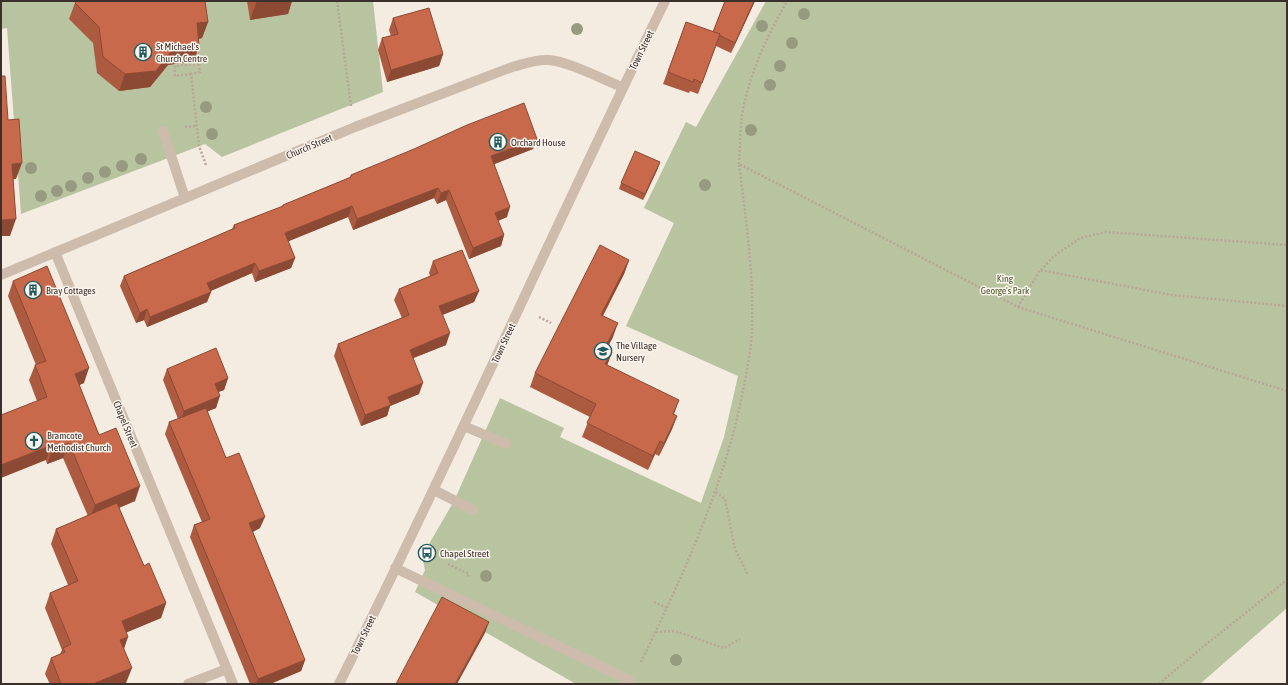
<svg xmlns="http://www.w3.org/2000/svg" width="1288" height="685" font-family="'Asap Condensed',sans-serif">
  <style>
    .green { fill: #b8c4a0 }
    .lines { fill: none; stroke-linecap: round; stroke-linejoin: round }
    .path { stroke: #b9a596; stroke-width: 2.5; stroke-dasharray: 2 2; stroke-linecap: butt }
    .minor { stroke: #cdbbac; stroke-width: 10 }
    .tree { fill: #969b7f }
    .wall { fill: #ac5a40 }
    .shaded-wall { fill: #8c4a34 }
    .building { fill: #c8694b; stroke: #8c4a34 }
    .labels { text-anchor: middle; stroke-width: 3; stroke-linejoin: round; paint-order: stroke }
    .poi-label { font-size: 10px; fill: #3b302b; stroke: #fbf5ee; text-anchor: start }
    .street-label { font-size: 10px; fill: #3b302b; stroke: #fbf5ee }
    .park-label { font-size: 10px; fill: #4a5a2e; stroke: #fbf5ee }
  </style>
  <rect width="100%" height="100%" fill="#f4ebe1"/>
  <!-- green -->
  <g class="green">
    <polygon points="1,1 373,1 383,92 222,157 205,144 21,214 7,28 1,29"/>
    <polygon points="766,1 1287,1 1287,608 1200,684 576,684 415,592 425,570 422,556 454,501 500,398 564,428 560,437 701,503 724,437 738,376 626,326 674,223 644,208 686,122 696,127"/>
  </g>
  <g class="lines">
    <!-- path -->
    <g class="path">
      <polyline points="337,1 351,106"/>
      <polyline points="197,48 200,72 191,74 199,146 206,165"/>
      <polyline points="191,74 175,76 175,66 199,64"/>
      <polyline points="185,127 196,126"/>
      <path d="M739 164C740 148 740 131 742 115 749 75 767 36 787 1"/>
      <polyline points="1041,270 1053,257 1080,238 1106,232 1287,245"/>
      <polyline points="1018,307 1040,270 1172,295 1287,306"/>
      <polyline points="539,317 551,323"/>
      <polyline points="716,492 725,499 735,549 748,575"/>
      <polyline points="448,564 469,574 467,578"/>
      <polyline points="654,602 667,608"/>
      <polyline points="656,632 675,631 724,648 740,639"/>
      <path d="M641 662C683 575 725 485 743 390 747 371 751 350 752 330 754 275 746 219 739 164L1018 307 1287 391"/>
      <polyline points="1159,684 1199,650 1287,580"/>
    </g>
    <!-- minor -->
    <g class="minor">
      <polyline points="163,131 185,198"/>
      <polyline points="55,252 233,684"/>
      <path d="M1 275 355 127 512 67C524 64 536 59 549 60 570 62 602 79 622 87"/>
      <polyline points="464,426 506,444"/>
      <polyline points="434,490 473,510"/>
      <polyline points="395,568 631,681"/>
      <polyline points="188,684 227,669"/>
      <path d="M339 684C452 458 554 228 665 1"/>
    </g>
  </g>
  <!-- trees -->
  <g class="tree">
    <circle cx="804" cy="14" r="6"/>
    <circle cx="762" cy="26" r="6"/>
    <circle cx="577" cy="29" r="6"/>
    <circle cx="792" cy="43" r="6"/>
    <circle cx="780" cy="66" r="6"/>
    <circle cx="770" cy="85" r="6"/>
    <circle cx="206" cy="107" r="6"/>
    <circle cx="751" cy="130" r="6"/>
    <circle cx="212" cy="134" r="6"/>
    <circle cx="141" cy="159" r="6"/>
    <circle cx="122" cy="166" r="6"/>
    <circle cx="31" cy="168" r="6"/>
    <circle cx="105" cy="172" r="6"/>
    <circle cx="88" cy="178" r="6"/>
    <circle cx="705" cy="185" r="6"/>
    <circle cx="71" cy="186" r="6"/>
    <circle cx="57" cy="191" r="6"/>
    <circle cx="41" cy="196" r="6"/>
    <circle cx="486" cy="576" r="6"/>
    <circle cx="676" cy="660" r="6"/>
  </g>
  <!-- wall -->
  <g class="wall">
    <polygon points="247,1 292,1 288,14 250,20"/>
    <polygon points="725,1 755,1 731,53 716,46 698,94 690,91 689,93 663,84 686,22 713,32"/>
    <polygon points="75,3 208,22 202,38 199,39 199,45 194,61 168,65 150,87 119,91 97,73 93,43 69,19"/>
    <polygon points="393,18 443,54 439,66 387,82 378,50 382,38 391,36 389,30"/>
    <polygon points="533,149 494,164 507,217 498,221 504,235 501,246 469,259 446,200 437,204 434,198 353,230 348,217 288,241 295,258 291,268 255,282 252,273 210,291 211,292 207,302 147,327 144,320 136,323 120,286 124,276 232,229 234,225 282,207 283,205 350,178 351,175"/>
    <polygon points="658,168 643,200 619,189 621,183"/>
    <polygon points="629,260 624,274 603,316 613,337 606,350 612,352 607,365 674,414 677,416 672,429 659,456 655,454 648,470 582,437 590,417 530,387 535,373"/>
    <polygon points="433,261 479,291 474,302 442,315 446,345 413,358 419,394 390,406 387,416 361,426 334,356 338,344 402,318 394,300 399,289 430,276 429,273"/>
    <polygon points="13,281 84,383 79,385 99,435 135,501 119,508 144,566 166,603 161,618 126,632 124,649 126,683 123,684 50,684 45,674 51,658 60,654 62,650 45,608 50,593 68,585 51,544 56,529 88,516 63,458 47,464 46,460 37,401 29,380 35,365 36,365 8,296"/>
    <polygon points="167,369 228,378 224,390 218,392 216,408 207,411 226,458 260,528 253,532 305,660 301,671 270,684 250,684 190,537 194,525 202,522 165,434 169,422 178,419 163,380"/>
  </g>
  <!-- shaded-wall -->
  <g class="shaded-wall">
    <polygon points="257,1 292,1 288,14 250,20"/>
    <polygon points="754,1 755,1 731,53 735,43"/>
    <polygon points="208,22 202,38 191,40 197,23"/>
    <polygon points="199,45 194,61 168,65 150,87 119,91 125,74 173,49"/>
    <polygon points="443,54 439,66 387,82 391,70"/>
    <polygon points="537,139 533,149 487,167 491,156"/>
    <polygon points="660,162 658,168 643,200 645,194"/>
    <polygon points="22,163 16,179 6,180 12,164"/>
    <polygon points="438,188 434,198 353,230 357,219"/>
    <polygon points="449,190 446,200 437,204 441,193"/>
    <polygon points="352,206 348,217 282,244 285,233"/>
    <polygon points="510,207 507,217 492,223 495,213"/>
    <polygon points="16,219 10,236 1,236 1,220"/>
    <polygon points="504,235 501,246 469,259 473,248"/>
    <polygon points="295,258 291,268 255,282 259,271"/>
    <polygon points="629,260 624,274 596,328 601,315"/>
    <polygon points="255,263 252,273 204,294 207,283"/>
    <polygon points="479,291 474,302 435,318 439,306"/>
    <polygon points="211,292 207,302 147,327 150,317"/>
    <polygon points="147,309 144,320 136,323 140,313"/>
    <polygon points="618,323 613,337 599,363 604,349"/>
    <polygon points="450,333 446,345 406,361 410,350"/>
    <polygon points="612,352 607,366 605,364"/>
    <polygon points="89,368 84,383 70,389 75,374"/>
    <polygon points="228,378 224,390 210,395 215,384"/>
    <polygon points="423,383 419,394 390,406 387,416 361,426 365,415 388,397"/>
    <polygon points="220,396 216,408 180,423 184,411"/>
    <polygon points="679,400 674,414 668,428 673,414"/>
    <polygon points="677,416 672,429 659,456 664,443"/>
    <polygon points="660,441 655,454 648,470 653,456"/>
    <polygon points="69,443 63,458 47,464 53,449"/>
    <polygon points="52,445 46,460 1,478 1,465"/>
    <polygon points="140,486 135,501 89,520 95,505"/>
    <polygon points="265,517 260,528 245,535 249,523"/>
    <polygon points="166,603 161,618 116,637 122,621"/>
    <polygon points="489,622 485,633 457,684 455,684"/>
    <polygon points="128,637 123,652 120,640"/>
    <polygon points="305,660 301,671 270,684 256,684 258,679"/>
    <polygon points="132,668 126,683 123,684 93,684"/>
  </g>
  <!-- building -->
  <g class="building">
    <polygon points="76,1 205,1 208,22 197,23 199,45 173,49 156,71 125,74 103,57 99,27 75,3"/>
    <polygon points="725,1 754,1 735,43 719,35 720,34 713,32"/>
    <polygon points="429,8 443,54 391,70 382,38 398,34 393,18"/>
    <polygon points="686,22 720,34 702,83 694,79 693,82 668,72"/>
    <polygon points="1,76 5,76 8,120 19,119 22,163 12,164 16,219 1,220"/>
    <polygon points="524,103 537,139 491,156 510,207 495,213 504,235 473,248 449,190 441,193 438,188 357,219 352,206 285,233 295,258 259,271 255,263 207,283 211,292 150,317 147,309 140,313 124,276 235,228 234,225 283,206 283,205 351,177 351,175 414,149 467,125"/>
    <polygon points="635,151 660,162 645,194 621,183"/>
    <polygon points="600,245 629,260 601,315 618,323 604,349 612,352 605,364 679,400 673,414 677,416 664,443 660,441 653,456 587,423 596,404 535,373"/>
    <polygon points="462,250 479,291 439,306 450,333 410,350 423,383 388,397 391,405 365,415 338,344 409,315 399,289 438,273 433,261"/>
    <polygon points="47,266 89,368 75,374 99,435 116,428 140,486 95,505 69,443 53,449 52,445 1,465 1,415 47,397 35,365 46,361 13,281"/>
    <polygon points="216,348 228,378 215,384 220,396 184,411 167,369"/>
    <polygon points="206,408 226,458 239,453 265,517 249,523 305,660 258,679 194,525 210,519 169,422"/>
    <polygon points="117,503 144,566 149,563 166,603 122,621 128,637 120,640 132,668 93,684 61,684 51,658 65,652 63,648 71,644 50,593 78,581 56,529"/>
    <polygon points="442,597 489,622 455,684 396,684"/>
  </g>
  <!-- icons -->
  <defs>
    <symbol id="building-ring" viewBox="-11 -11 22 22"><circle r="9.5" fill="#fbf5ee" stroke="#1f5a5e" stroke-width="1.5"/><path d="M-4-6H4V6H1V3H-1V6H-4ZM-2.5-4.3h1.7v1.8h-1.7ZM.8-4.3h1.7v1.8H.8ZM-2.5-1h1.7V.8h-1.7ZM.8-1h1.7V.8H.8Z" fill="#1f5a5e"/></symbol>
    <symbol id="school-ring" viewBox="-11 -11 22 22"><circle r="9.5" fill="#fbf5ee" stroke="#1f5a5e" stroke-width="1.5"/><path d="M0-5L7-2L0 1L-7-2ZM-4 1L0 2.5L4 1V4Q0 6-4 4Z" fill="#1f5a5e"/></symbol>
    <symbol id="church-ring" viewBox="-11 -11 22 22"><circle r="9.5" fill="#fbf5ee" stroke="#1f5a5e" stroke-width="1.5"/><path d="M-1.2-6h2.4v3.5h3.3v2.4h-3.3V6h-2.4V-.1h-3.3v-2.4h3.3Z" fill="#1f5a5e"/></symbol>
    <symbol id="bus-ring" viewBox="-11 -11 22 22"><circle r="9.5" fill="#fbf5ee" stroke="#1f5a5e" stroke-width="1.5"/><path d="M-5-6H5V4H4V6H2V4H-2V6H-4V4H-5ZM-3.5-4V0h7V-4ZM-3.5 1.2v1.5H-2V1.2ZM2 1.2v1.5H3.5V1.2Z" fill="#1f5a5e"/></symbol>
  </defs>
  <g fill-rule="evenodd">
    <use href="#building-ring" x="133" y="42" width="20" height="20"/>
    <use href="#building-ring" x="488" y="132" width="20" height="20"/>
    <use href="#building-ring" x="23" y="280" width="20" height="20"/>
    <use href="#school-ring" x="593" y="341" width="20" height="20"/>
    <use href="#church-ring" x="24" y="431" width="20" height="20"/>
    <use href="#bus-ring" x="417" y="543" width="20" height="20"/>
  </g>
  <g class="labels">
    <!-- poi labels -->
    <g class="poi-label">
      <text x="156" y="50">St Michael's<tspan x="156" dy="12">Church Centre</tspan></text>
      <text x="511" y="146">Orchard House</text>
      <text x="46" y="294">Bray Cottages</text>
      <text x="616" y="349">The Village<tspan x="616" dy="12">Nursery</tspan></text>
      <text x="47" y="439">Bramcote<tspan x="47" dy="12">Methodist Church</tspan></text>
      <text x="440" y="557">Chapel Street</text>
    </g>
    <!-- street labels -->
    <g class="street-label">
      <text transform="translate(641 50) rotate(-64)" y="4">Town Street</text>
      <text transform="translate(309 146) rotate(-23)" y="4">Church Street</text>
      <text transform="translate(503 343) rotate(-65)" y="4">Town Street</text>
      <text transform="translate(126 424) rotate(68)" y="4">Chapel Street</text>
      <text transform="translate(363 635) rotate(-64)" y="4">Town Street</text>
    </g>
    <!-- park labels -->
    <g class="park-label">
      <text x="1005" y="282">King<tspan x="1005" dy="12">George's Park</tspan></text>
    </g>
  </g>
  <!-- border -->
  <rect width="1288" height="685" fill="none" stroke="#3b302b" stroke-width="4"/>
</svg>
